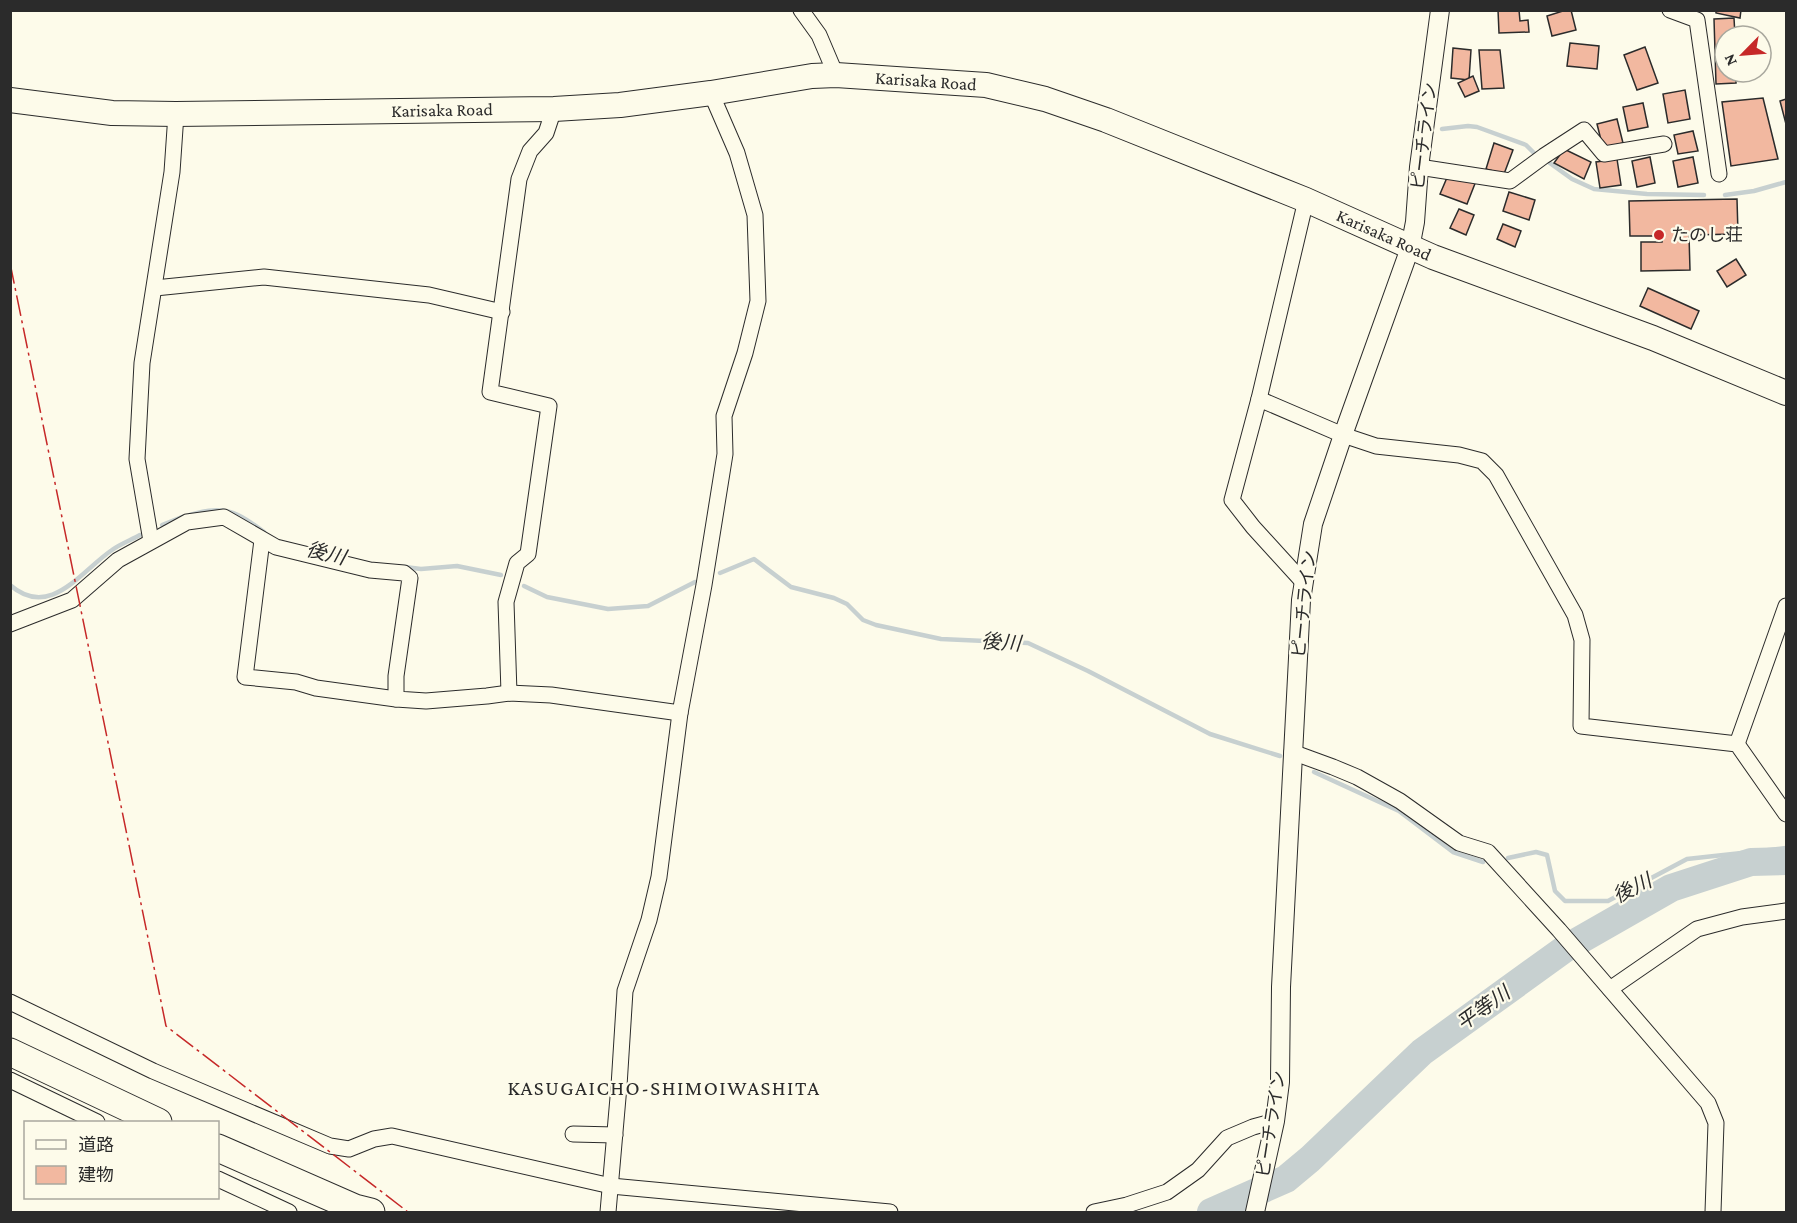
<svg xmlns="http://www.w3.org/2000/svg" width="1797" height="1223" font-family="'Crimson Pro','Noto Sans JP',serif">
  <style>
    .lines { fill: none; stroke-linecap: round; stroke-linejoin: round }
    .stream { stroke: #c7d0d0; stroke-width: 4.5 }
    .river { stroke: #c7d0d0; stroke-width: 28 }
    .building { fill: #f2b8a0; stroke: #2b2b2b; stroke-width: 1.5 }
    .minor-casing { stroke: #2b2b2b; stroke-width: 17 }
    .tertiary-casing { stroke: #2b2b2b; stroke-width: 20 }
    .trunk-casing { stroke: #2b2b2b; stroke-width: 26 }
    .motorway-casing { stroke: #2b2b2b; stroke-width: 29 }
    .minor { stroke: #fdfbea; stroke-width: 15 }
    .tertiary { stroke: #fdfbea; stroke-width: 18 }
    .trunk { stroke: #fdfbea; stroke-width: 24 }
    .motorway { stroke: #fdfbea; stroke-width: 27 }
    .power { stroke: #c62828; stroke-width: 1.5; stroke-dasharray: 21 4.5 3 4.5; stroke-linecap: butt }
    .poi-dot { fill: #c62828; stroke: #fdfbea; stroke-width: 2 }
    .labels { text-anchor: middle; stroke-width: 4.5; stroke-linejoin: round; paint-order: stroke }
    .street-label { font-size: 18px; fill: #2b2b2b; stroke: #fdfbea }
    .poi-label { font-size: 18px; fill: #2b2b2b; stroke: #fdfbea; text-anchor: start }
    .water-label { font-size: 20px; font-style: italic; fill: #2b2b2b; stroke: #fdfbea }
    .quarter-label { font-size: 21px; letter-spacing: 1.5px; fill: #2b2b2b; stroke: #fdfbea }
  </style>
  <rect width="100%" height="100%" fill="#fdfbea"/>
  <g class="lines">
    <!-- stream -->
    <g class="stream">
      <polyline points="1442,129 1468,126 1477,127 1526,145 1534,153"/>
      <polyline points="1547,161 1572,179 1594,189 1647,194 1704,195"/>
      <polyline points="1725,195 1754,191 1786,182"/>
      <path d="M190 515C224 504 237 512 264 532"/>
      <polyline points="162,525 182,517"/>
      <polyline points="405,567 421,569 457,566 501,575"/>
      <polyline points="720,573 754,559 791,587 834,598 847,604 863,620 876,625 941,639 1028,643 1088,671 1210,734 1280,756"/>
      <path d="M10 585C50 620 81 571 112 550 120 544 131 540 140 535"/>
      <polyline points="524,586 547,597 608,609 648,606 695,582"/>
      <polyline points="1314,772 1399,811 1453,852 1483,862"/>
      <polyline points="1508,858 1536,852 1547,855 1555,891 1565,901 1608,901 1687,859 1786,848"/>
    </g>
    <!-- river -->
    <polyline class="river" points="1211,1212 1286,1179 1310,1159 1422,1052 1566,948 1671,888 1751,862 1786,861"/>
  </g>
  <!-- building -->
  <g class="building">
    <polygon points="1498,10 1519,10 1520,21 1528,20 1529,32 1499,33"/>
    <polygon points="1566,10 1571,10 1576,30 1552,36 1547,16"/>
    <polygon points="1716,10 1741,10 1740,18 1716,13"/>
    <polygon points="1734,18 1735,36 1725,36 1725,72 1736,72 1736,83 1716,84 1714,19"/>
    <polygon points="1570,43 1599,46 1597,69 1567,66"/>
    <polygon points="1645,47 1658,83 1637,90 1624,55"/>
    <polygon points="1453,48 1471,50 1469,80 1451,78"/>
    <polygon points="1479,50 1500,50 1504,88 1482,89"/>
    <polygon points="1473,76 1479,91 1465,97 1458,83"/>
    <polygon points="1685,90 1690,119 1668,123 1663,94"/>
    <polygon points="1763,98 1778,159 1731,166 1722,102"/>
    <polygon points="1786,99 1786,124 1780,101"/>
    <polygon points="1643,103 1648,127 1628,131 1623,107"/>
    <polygon points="1617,119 1623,143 1603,148 1597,124"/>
    <polygon points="1693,131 1698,151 1678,154 1674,135"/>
    <polygon points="1494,143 1513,150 1504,174 1486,169"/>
    <polygon points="1564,149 1591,162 1584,179 1554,163"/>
    <polygon points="1650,157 1655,183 1637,187 1632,161"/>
    <polygon points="1693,157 1698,183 1678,187 1673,161"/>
    <polygon points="1617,159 1621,185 1600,188 1596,162"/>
    <polygon points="1449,173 1476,181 1467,204 1440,194"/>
    <polygon points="1509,192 1535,200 1529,220 1503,211"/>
    <polygon points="1737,199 1738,234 1689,235 1690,270 1641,271 1641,242 1662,242 1662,236 1630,236 1629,201"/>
    <polygon points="1459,209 1474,215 1466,235 1450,228"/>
    <polygon points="1503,224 1521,231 1515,247 1497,239"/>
    <polygon points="1736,259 1746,275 1727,287 1717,271"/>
    <polygon points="1648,288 1699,311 1691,329 1640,306"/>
  </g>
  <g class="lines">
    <defs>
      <g id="minor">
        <polyline points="801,10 819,35 836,75"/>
        <polyline points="1670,10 1697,20 1719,174"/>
        <polyline points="1419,167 1510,181 1544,156 1584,130 1604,154 1664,144"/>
        <polyline points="155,288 264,277 429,295 502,312"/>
        <polyline points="1259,399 1343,435 1376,446 1459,455 1482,461 1496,475 1575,615 1582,640 1581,726 1737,744 1786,814"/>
        <polyline points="262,540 245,677 296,682 316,688 396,699"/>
        <polyline points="151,541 137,459 142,363 172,172 176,114"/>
        <polyline points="1304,583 1253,527 1232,500 1259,399 1306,200"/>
        <polyline points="10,624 72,600 118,560 187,522 224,517 276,547 370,570 404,573 410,578 396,676 396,699 426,701 487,696 509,693 551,695 680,713"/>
        <polyline points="509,693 506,602 517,563 528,554 549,406 490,392 519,179 530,151 546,133 554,109"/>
        <polyline points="1737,744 1786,606"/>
        <polyline points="1292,752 1333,767 1357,777 1400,801 1459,843 1488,852 1559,930 1708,1103 1716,1123 1713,1212"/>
        <polyline points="1610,989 1697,929 1742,917 1786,911"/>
        <polyline points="10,1002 153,1071 330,1146 349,1149 374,1139 392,1136 611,1186 890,1212"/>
        <polyline points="10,1080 97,1122"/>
        <polyline points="573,1134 615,1135"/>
        <polyline points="218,1179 289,1212"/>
        <polyline points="608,1212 619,1086 625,991 649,920 659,877 680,713 704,585 725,454 724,416 745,353 758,301 755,215 737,153 711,93"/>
        <polyline points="1094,1212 1127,1205 1167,1192 1198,1170 1227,1138 1253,1127 1275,1121"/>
      </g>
      <polyline id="tertiary" points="1255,1212 1275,1121 1280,1082 1281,987 1301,600 1313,524 1343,435 1410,248 1415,222 1419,167 1440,10"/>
      <polyline id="trunk" points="10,100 112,113 176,114 554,109 620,105 711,93 812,76 836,75 986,85 1045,99 1106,120 1306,200 1433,257 1653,338 1786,393"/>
      <g id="motorway">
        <polyline points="10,1052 158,1122"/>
        <polyline points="218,1148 355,1208 371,1212"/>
      </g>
    </defs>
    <!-- minor casing -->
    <use href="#minor" class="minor-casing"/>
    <!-- tertiary casing -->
    <use href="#tertiary" class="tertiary-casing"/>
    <!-- trunk casing -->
    <use href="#trunk" class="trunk-casing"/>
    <!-- motorway casing -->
    <use href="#motorway" class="motorway-casing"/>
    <!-- minor -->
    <use href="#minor" class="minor"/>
    <!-- tertiary -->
    <use href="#tertiary" class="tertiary"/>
    <!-- trunk -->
    <use href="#trunk" class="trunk"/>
    <!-- motorway -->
    <use href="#motorway" class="motorway"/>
    <!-- power -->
    <polyline class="power" points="10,263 166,1026 408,1212"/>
  </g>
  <!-- markers -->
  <circle class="poi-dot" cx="1659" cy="235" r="6"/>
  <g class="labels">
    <!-- street labels -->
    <g class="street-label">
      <text transform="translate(926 81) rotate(4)" y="6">Karisaka Road</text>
      <text transform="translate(442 110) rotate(-1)" y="6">Karisaka Road</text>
      <text transform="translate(1424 136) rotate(-83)" y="6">ピーチライン</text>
      <text transform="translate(1384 235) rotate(24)" y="6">Karisaka Road</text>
      <text transform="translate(1304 604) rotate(-84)" y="6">ピーチライン</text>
      <text transform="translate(1271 1124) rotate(-81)" y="6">ピーチライン</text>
    </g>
    <!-- poi labels -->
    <g class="poi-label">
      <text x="1671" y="241">たのし荘</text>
    </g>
    <!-- water labels -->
    <g class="water-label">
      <text transform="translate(326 553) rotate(14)" y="7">後川</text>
      <text transform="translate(1001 642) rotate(4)" y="7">後川</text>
      <text transform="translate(1632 888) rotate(-27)" y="7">後川</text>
      <text transform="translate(1483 1008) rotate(-36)" y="7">平等川</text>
    </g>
    <!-- quarter labels -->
    <g class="quarter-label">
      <text x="664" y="1095">KASUGAICHO-SHIMOIWASHITA</text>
    </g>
  </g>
  <!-- border -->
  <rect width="1797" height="1223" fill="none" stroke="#2b2b2b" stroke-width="24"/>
  <!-- legend -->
  <rect x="24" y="1121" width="195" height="78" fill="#fdfbea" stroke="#a9a89e" stroke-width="1.5"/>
  <rect x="36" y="1140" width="30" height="9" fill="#fdfbea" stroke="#a9a89e" stroke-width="1.5"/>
  <text x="78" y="1151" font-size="18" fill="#2b2b2b">道路</text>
  <rect x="36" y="1166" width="30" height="18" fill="#f2b8a0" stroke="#a9a89e" stroke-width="1.5"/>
  <text x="78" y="1181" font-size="18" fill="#2b2b2b">建物</text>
  <!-- north arrow -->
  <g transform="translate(1743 54) rotate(245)"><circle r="28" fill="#fdfbea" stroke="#a9a89e" stroke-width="1.5"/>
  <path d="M0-4.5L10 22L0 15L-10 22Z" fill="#c62828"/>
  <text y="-9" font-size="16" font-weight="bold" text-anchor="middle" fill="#2b2b2b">N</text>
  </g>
</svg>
